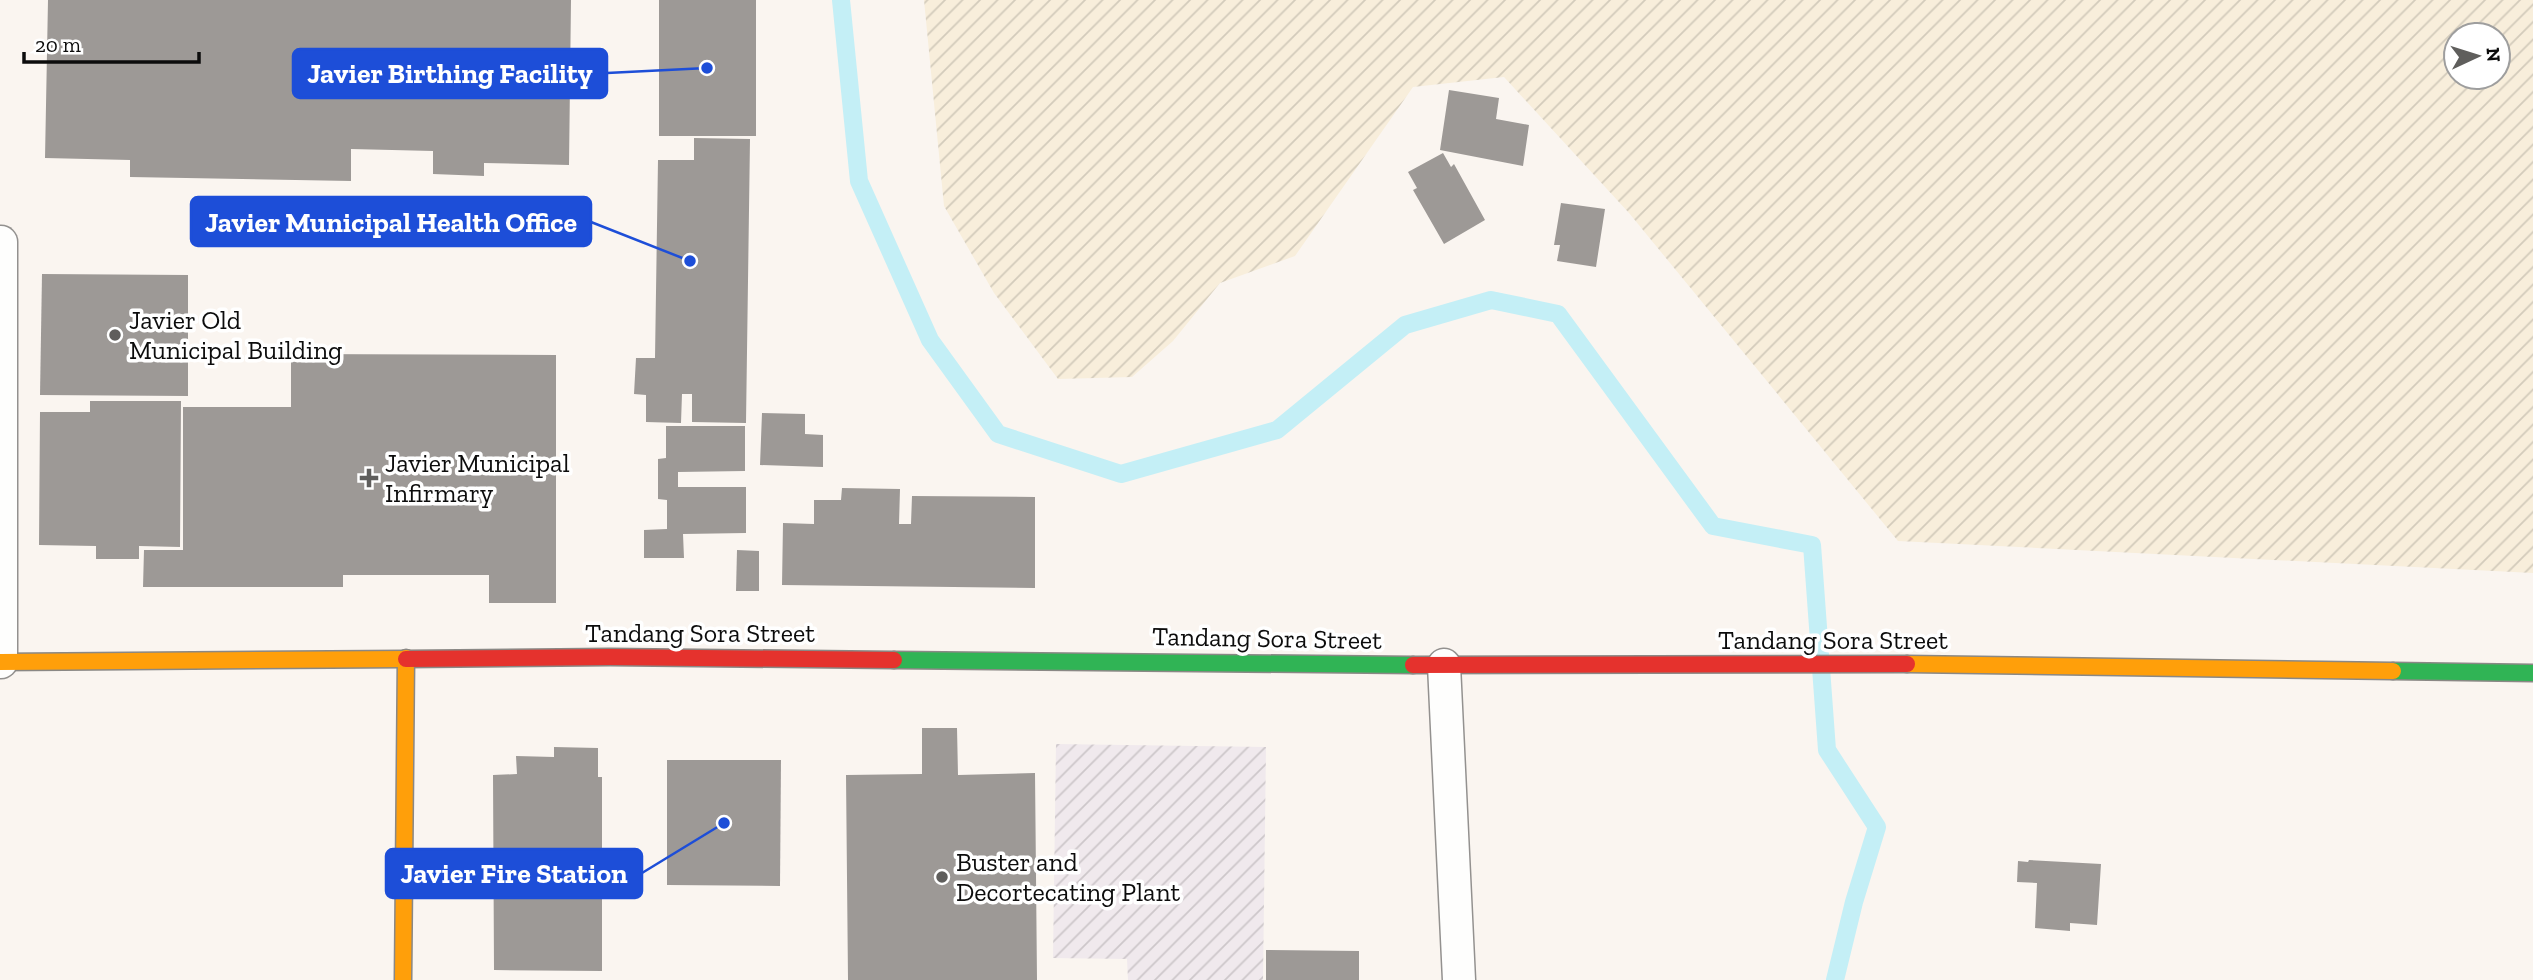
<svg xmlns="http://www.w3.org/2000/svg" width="2533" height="980" font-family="'Zilla Slab',serif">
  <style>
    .industrial { fill: url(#industrial-furrows) }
    .farmland { fill: url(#farmland-furrows); fill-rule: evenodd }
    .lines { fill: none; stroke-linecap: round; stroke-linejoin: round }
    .stream { stroke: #c4eff6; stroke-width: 18 }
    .building { fill: #9d9996 }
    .lane-casing { stroke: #93918f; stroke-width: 35 }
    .fast-casing { stroke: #8a8885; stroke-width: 19 }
    .slow-casing { stroke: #8a8885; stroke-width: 19 }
    .jam-casing { stroke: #8a8885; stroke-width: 19 }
    .lane { stroke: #fefefd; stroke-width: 32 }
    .fast { stroke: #30b455; stroke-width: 16 }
    .slow { stroke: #ff9f0a; stroke-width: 16 }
    .jam { stroke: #e5322d; stroke-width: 16 }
    .poi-dot { fill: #5f5e5c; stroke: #fff; stroke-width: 2.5 }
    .labels { text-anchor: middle; stroke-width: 7; stroke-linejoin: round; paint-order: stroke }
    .poi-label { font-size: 26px; fill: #0c0c0c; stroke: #fff; text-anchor: start }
    .street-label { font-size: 26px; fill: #0c0c0c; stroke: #fff }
    .leader { fill: none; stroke: #1d4ed8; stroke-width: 2.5 }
    .callout-dot { fill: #1d4ed8; stroke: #fff; stroke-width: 2.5 }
    .callout { fill: #1d4ed8; stroke: #1d4ed8; stroke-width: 2.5 }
    .callout-label { font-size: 28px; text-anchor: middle; font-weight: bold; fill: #fff }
  </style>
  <defs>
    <pattern id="industrial-furrows" width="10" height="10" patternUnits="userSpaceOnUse" patternTransform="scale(1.75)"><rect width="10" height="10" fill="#f0e9ed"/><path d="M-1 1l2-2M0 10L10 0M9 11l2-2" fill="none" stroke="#cdc7ca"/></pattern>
    <pattern id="farmland-furrows" width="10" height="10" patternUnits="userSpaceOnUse" patternTransform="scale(1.75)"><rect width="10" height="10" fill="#f8eedb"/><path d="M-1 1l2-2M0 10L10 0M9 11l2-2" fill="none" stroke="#d3cbbb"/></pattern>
  </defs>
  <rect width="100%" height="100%" fill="#faf5f0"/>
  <!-- industrial -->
  <polygon class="industrial" points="1056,744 1266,747 1263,980 1128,980 1127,959 1053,958"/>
  <!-- farmland -->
  <path class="farmland" d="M924 0H2533V573L1898 541 1629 213 1504 77 1413 87 1295 256 1220 283 1173 341 1132 377 1058 379 994 293 944 206ZM2456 35H2498V77H2456Z"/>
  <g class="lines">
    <!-- stream -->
    <polyline class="stream" points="841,0 859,181 930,340 998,434 1121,474 1277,430 1405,325 1491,300 1558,314 1713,526 1812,545 1827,750 1877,827 1854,902 1835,980"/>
  </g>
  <!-- building -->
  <g class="building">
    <polygon points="48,0 571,0 569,165 484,163 484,176 433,174 433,151 351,149 351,181 130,177 130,160 45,158"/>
    <rect x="659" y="0" width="97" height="136"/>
    <polygon points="1449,90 1499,98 1496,119 1529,125 1523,166 1440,150"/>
    <polygon points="694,138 750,139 746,423 692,422 692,394 682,394 681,423 646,422 646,395 634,394 636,358 655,358 658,160 694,160"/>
    <polygon points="1443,153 1451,167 1454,164 1485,220 1444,244 1413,190 1417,188 1408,172"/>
    <polygon points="1561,203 1605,209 1596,267 1557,261 1560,245 1554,245"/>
    <polygon points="42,274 188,275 188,396 40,395"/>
    <polygon points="291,354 556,355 556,603 489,603 489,575 343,575 343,587 143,587 144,550 183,550 183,407 291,407"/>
    <polygon points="90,401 181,401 180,547 139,546 139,559 96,559 96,546 39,545 40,412 90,412"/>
    <polygon points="762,413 805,414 805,434 823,435 823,467 760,465"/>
    <polygon points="666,426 745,426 745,471 678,472 678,487 746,487 746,533 683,534 684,558 644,558 644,530 667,529 667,500 658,499 658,459 666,458"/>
    <polygon points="842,488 900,489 899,524 911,524 912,496 1035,497 1035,588 782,585 783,523 814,524 814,500 841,500"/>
    <polygon points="737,550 759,551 759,591 736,591"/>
    <polygon points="922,728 957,728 958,775 1035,773 1037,980 848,980 846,775 922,774"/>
    <polygon points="554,747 598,748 598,777 602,777 602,971 494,970 493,775 517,774 516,756 554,757"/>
    <polygon points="667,760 781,760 780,886 667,885"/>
    <polygon points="2029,860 2101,864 2097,925 2070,923 2070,931 2035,928 2037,883 2017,882 2018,861 2028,862"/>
    <polygon points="1266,950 1359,951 1359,980 1266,980"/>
  </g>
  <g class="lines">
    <defs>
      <g id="lane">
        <polyline points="1,242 1,662"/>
        <polyline points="1444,665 1459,980"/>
      </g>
      <g id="fast">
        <polyline points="894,660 1413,665"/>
        <polyline points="2393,671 2533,673"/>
      </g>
      <g id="slow">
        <polyline points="0,662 406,659"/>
        <polyline points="1907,664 2393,671"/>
        <polyline points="403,980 406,658"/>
      </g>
      <g id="jam">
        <polyline points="406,659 610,657 894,660"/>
        <polyline points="1413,665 1907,664"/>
      </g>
    </defs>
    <!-- lane casing -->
    <use href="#lane" class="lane-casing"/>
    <!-- fast casing -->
    <use href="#fast" class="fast-casing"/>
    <!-- slow casing -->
    <use href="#slow" class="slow-casing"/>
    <!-- jam casing -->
    <use href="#jam" class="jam-casing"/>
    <!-- lane -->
    <use href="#lane" class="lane"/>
    <!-- fast -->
    <use href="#fast" class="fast"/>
    <!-- slow -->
    <use href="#slow" class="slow"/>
    <!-- jam -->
    <use href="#jam" class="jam"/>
  </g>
  <!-- markers -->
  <g class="poi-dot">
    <circle cx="115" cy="335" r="7"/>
    <path d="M365.5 467.5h7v7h7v7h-7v7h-7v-7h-7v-7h7z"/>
    <circle cx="942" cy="877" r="7"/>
  </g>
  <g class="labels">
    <!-- poi labels -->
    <g class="poi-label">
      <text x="129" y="329">Javier Old<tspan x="129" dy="30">Municipal Building</tspan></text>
      <text x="385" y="472">Javier Municipal<tspan x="385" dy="30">Infirmary</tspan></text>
      <text x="956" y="871">Buster and<tspan x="956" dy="30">Decortecating Plant</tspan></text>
    </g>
    <!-- street labels -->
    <g class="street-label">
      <text x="700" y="642">Tandang Sora Street</text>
      <text transform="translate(1267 638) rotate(1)" y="9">Tandang Sora Street</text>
      <text x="1833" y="649">Tandang Sora Street</text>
    </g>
  </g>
  <!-- callouts -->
  <path class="leader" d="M707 68L607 73M690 261L591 222M724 823L642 873"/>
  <g class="callout-dot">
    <circle cx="707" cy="68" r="7"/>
    <circle cx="690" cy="261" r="7"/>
    <circle cx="724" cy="823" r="7"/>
  </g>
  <g class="callout">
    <rect x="293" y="49" width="314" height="49" rx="7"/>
    <rect x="191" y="197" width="400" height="49" rx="7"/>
    <rect x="386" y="849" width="256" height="49" rx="7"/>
  </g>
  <g class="callout-label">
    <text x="450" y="83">Javier Birthing Facility</text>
    <text x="391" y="232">Javier Municipal Health Office</text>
    <text x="514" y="883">Javier Fire Station</text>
  </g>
  <!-- north arrow -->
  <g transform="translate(2477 56) rotate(86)"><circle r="33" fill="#ffffff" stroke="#9e9e9e" stroke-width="2"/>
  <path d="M0-5L12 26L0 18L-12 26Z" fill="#5f5e5c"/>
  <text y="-10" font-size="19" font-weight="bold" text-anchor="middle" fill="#0c0c0c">N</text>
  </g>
  <!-- scale -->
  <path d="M24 52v10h175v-10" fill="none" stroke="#0c0c0c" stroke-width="3.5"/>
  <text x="35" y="52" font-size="21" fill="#0c0c0c" stroke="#ffffff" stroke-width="5" paint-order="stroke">20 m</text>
</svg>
